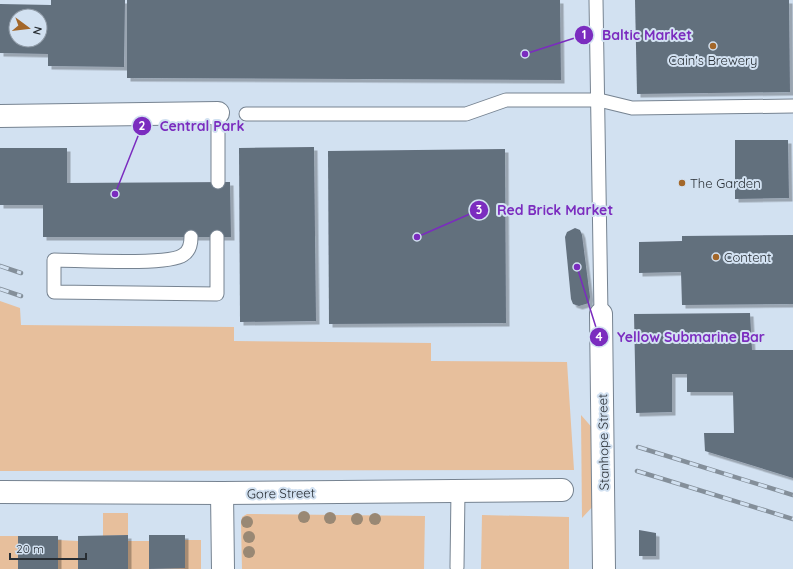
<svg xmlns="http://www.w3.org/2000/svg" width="793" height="569" font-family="Quicksand,sans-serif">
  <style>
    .green { fill: #e7bf9c }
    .building { fill: #626f7d; fill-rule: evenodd; filter: url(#shadow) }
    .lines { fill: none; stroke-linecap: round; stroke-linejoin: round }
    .service-casing { stroke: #768391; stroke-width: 15 }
    .minor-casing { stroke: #768391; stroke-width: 24 }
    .service { stroke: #fff; stroke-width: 13 }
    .minor { stroke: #fff; stroke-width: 22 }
    .rail-casing { stroke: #848f9a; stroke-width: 4.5 }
    .rail { stroke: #d2e1f1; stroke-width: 3; stroke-dasharray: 9; stroke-linecap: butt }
    .tree { fill: #998874 }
    .poi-dot { fill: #a3672a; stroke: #d2e1f1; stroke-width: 1.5 }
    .labels { text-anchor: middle; stroke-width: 4; stroke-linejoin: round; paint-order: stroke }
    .poi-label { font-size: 13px; fill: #282e34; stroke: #d2e1f1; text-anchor: start }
    .street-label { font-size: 13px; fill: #282e34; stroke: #d2e1f1 }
    .leader { fill: none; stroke: #7b2cbf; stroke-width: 1.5 }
    .callout-dot { fill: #7b2cbf; stroke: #d2e1f1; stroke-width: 1.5 }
    .mark-label { font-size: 12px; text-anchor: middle; font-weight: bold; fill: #fff }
    .callout-label { font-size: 14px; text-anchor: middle; font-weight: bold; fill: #7b2cbf; stroke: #d2e1f1; stroke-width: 4; stroke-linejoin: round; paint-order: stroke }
  </style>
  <defs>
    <filter id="shadow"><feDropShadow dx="3.5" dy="3.5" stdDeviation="0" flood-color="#0004"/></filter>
  </defs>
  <rect width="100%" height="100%" fill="#d2e1f1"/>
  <!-- green -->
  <g class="green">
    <polygon points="0,301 20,308 21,325 234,327 234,341 431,343 431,361 567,362 574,470 0,471"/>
    <polygon points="581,415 595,431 595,504 582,518"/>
    <polygon points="103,513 128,513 128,535 103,536"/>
    <polygon points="247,514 425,516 424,569 242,569 241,524 242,517"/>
    <polygon points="482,515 569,517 569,569 481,569"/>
    <rect x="0" y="536" width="18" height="33"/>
    <polygon points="58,540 78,541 78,569 58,569"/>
    <polygon points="185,540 201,540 201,569 151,569 185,568"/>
    <rect x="128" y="541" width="21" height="28"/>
  </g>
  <!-- building -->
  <g class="building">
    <path d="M51 0H125L124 67 48 66V54L0 53V4L51 5ZM16 16H40V40H16Z"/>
    <polygon points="127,0 560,0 561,80 127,78"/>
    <polygon points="635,0 789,0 790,92 637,94"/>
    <polygon points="735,140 788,140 789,198 735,199"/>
    <polygon points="314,147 316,321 240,322 239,148"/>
    <polygon points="0,148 67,148 67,183 230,182 231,237 43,237 43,205 0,205"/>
    <polygon points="505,149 506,323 329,324 328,151"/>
    <polygon points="575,228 580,230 582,235 590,297 589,303 579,306 573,304 571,299 565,237 567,232"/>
    <polygon points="793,235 793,304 682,305 681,272 639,273 639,242 682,241 682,236"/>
    <polygon points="750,313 752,350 793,350 793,478 705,451 704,433 734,433 733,392 687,392 687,374 672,374 672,412 636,413 634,314"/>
    <polygon points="639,530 656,533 656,556 639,556"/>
    <polygon points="128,535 128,569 78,569 78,536"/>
    <polygon points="149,535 185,535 185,568 149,569"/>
    <rect x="18" y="536" width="40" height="33"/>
  </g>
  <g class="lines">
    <defs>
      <g id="service">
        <polyline points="596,0 601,314"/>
        <polyline points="246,114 466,114 506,100 599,100 632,108 793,106"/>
        <polyline points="218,182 218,113"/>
        <path d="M191 237C191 244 190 251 183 255 168 266 77 260 54 260V292L217 294V237"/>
        <polyline points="457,567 458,491"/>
      </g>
      <g id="minor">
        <polyline points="0,116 218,113"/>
        <polyline points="601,314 604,569"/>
        <polyline points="0,492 222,493 562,490"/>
        <polyline points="222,493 223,569"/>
      </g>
    </defs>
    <!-- service casing -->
    <use href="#service" class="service-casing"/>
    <!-- minor casing -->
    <use href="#minor" class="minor-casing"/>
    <!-- service -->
    <use href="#service" class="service"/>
    <!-- minor -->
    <use href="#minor" class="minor"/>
    <defs>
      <g id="rail">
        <polyline points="0,266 21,273"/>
        <polyline points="0,289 21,296"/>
        <polyline points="638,447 793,495"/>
        <polyline points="637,471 793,519"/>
      </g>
    </defs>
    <!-- rail casing -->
    <use href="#rail" class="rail-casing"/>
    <!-- rail -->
    <use href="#rail" class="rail"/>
  </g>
  <!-- trees -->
  <g class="tree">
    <circle cx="304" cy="517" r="6"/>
    <circle cx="330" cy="518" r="6"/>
    <circle cx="357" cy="519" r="6"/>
    <circle cx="375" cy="519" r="6"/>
    <circle cx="247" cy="522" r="6"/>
    <circle cx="249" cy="537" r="6"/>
    <circle cx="249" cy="552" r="6"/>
  </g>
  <!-- markers -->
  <g class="poi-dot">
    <circle cx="713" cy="46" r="4"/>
    <circle cx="682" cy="183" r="4"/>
    <circle cx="716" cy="257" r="4"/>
  </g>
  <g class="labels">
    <!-- poi labels -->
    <g class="poi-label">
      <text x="713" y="65" text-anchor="middle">Cain's Brewery</text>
      <text x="690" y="188">The Garden</text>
      <text x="724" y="262">Content</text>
    </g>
    <!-- street labels -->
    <g class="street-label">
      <text transform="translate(603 442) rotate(-91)" y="5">Stanhope Street</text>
      <text transform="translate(281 493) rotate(-1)" y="5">Gore Street</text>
    </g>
  </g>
  <!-- callouts -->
  <path class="leader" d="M525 54L584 35M115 194L142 126M417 237L479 210M577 267L599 337"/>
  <g class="callout-dot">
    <circle cx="525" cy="54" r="4"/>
    <circle cx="115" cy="194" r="4"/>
    <circle cx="417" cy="237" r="4"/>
    <circle cx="577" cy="267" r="4"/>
    <circle cx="584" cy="35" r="10"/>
    <circle cx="142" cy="126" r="10"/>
    <circle cx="479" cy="210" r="10"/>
    <circle cx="599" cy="337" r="10"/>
  </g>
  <g class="mark-label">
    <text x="584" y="39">1</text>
    <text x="142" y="130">2</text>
    <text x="479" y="214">3</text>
    <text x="599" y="341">4</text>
  </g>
  <g class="callout-label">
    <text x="647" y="40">Baltic Market</text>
    <text x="202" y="131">Central Park</text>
    <text x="555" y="215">Red Brick Market</text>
    <text x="691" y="342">Yellow Submarine Bar</text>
  </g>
  <!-- north arrow -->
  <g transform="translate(28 28) rotate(105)"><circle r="19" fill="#d2e1f1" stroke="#8e99a5"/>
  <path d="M0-3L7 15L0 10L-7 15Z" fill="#a3672a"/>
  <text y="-6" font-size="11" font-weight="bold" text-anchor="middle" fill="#282e34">N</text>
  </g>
  <!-- scale -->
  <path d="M10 553v6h76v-6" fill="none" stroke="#282e34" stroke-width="2"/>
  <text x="16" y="553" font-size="12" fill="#282e34" stroke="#d2e1f1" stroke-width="3" paint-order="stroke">20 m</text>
</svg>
